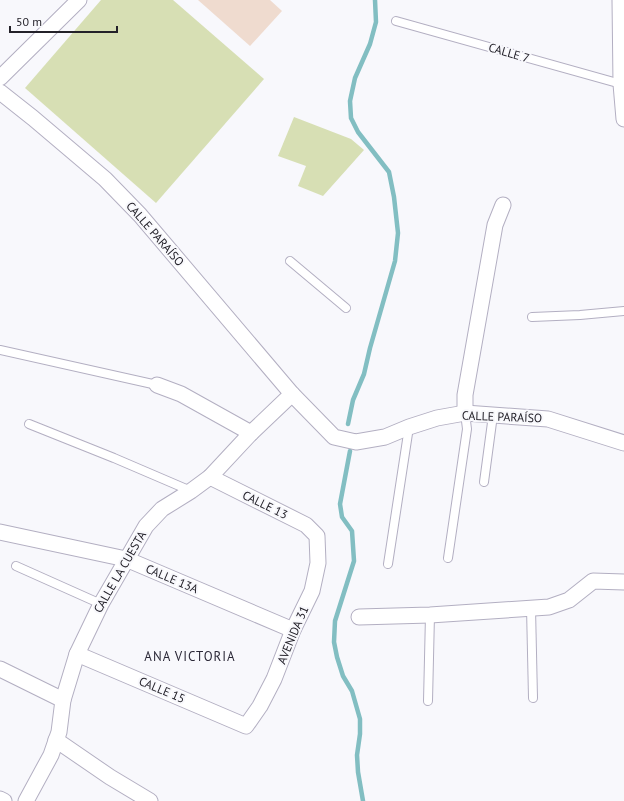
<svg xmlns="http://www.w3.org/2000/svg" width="624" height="801" font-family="'PT Sans',sans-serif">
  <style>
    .green { fill: #d7dfb4 }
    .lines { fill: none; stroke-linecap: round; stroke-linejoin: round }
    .stream { stroke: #82bec2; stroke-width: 4.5 }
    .building { fill: #efdbcf }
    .lane-casing { stroke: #b3afc2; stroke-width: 10 }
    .street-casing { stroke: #b3afc2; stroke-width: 17 }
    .lane { stroke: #fff; stroke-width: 8 }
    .street { stroke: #fff; stroke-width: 15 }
    .labels { text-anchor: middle; stroke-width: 4; stroke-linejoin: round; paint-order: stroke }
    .street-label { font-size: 12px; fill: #232129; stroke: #f8f8fc }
    .neighbourhood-label { font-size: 13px; letter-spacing: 1px; fill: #2a2736; stroke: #f8f8fc }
  </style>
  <rect width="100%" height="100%" fill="#f8f8fc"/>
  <!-- green -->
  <g class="green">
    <polygon points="101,0 173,0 264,79 156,203 25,88"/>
    <polygon points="294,117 351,139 364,150 323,196 298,186 306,166 278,156"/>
  </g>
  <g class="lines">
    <!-- stream -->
    <g class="stream">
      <polyline points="348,424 353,400 364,374 370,348 395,261 398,233 394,197 389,172 358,132 351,118 350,101 355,78 370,44 376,22 375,0"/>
      <polyline points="350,451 340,504 342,517 352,531 354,561 335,621 334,642 337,657 343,676 352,691 360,719 360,734 357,755 358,772 363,801"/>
    </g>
  </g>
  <!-- building -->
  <polygon class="building" points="198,0 270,0 282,11 250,46"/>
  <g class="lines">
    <defs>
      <g id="lane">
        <polyline points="396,21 621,84"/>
        <polyline points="290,261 346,308"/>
        <polyline points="532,317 580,315 624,311"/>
        <polyline points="0,350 157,385"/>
        <polyline points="29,424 114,458 191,491"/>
        <polyline points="484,482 493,415"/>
        <polyline points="448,558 467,429 465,413"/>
        <polyline points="388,564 409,427"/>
        <polyline points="16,566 101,604"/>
        <polyline points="531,608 533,698"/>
        <polyline points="428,701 430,615"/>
      </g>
      <g id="street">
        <polyline points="620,0 621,84 624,119"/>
        <polyline points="0,78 79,0"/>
        <polyline points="0,92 33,118 105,179 140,215 292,394 334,437 356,442 385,437 409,427 437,418 465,413 548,419 624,443"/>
        <polyline points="157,385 181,394 251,433"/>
        <polyline points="465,413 465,395 495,225 503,205"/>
        <polyline points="0,532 126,559 293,630"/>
        <polyline points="359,617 430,615 549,607 569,600 593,581 624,582"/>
        <polyline points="77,654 246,726 260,706 274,679 293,630 312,591 318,563 317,536 306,525 210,477"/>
        <polyline points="0,669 63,700"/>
        <polyline points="56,740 110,777 150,801"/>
        <polyline points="0,799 4,801"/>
        <polyline points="26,801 51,755 59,732 63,700 77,654 101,604 146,526 162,509 191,491 210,477 251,433 292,394"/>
      </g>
    </defs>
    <!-- lane casing -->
    <use href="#lane" class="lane-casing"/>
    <!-- street casing -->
    <use href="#street" class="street-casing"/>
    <!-- lane -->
    <use href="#lane" class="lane"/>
    <!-- street -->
    <use href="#street" class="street"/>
  </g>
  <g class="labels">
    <!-- street labels -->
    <g class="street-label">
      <text transform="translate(509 53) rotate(16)" y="4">CALLE 7</text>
      <text transform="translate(155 234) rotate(49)" y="4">CALLE PARAÍSO</text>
      <text transform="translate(502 417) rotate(2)" y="4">CALLE PARAÍSO</text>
      <text transform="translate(265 505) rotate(26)" y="4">CALLE 13</text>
      <text transform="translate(120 572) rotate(-60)" y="4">CALLE LA CUESTA</text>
      <text transform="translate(172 579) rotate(23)" y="4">CALLE 13A</text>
      <text transform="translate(293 635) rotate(-67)" y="4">AVENIDA 31</text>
      <text transform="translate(162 690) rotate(23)" y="4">CALLE 15</text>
    </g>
    <!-- neighbourhood labels -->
    <g class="neighbourhood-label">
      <text x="190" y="661">ANA VICTORIA</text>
    </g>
  </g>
  <!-- scale -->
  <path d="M10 26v6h107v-6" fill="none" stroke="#232129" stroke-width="2"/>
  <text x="16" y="26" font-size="12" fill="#232129" stroke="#f8f8fc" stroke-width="3" paint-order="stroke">50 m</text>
</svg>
